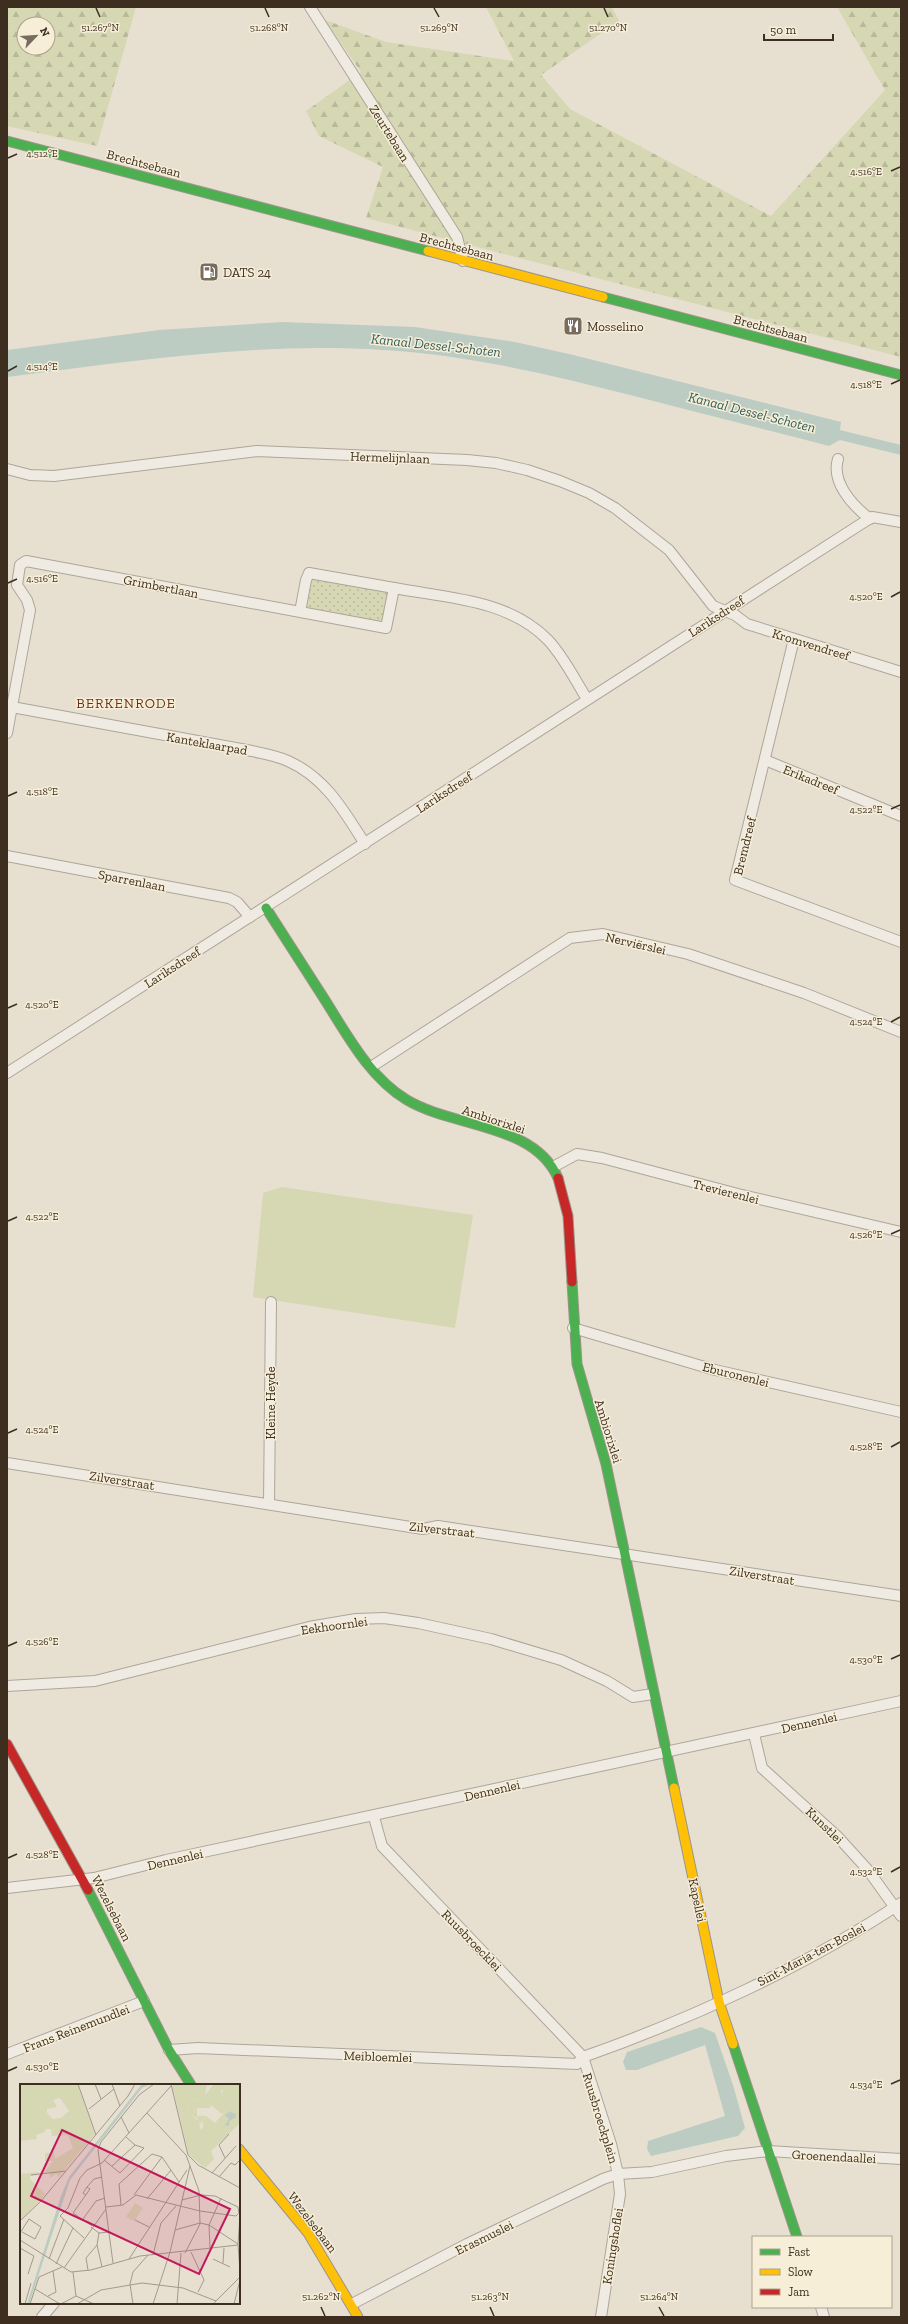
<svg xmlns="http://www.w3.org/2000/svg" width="908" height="2324" font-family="'Zilla Slab',serif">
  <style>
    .grass { fill: url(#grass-dots) }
    .forest { fill: url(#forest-firs); fill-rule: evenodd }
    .pitch { fill: #d6d7b3 }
    .water { fill: #bcccc2 }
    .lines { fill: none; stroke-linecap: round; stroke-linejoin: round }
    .street-casing { stroke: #ada599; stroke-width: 12 }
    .fast-casing { stroke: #9c958a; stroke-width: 11 }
    .slow-casing { stroke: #9c958a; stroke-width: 11 }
    .jam-casing { stroke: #9c958a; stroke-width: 11 }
    .street { stroke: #efebe3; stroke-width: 10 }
    .fast { stroke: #4caf50; stroke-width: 9 }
    .slow { stroke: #ffc107; stroke-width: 9 }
    .jam { stroke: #c62828; stroke-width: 9 }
    .ticks { fill: none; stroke: #3d2e20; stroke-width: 1.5 }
    .labels { text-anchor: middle; stroke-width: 3; stroke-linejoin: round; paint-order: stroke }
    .street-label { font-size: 13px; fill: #3d2e20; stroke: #f7eed8 }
    .poi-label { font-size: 13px; fill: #3d2e20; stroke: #f7eed8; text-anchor: start }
    .water-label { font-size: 14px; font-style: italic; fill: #2f5d5a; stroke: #f7eed8 }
    .neighbourhood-label { font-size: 14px; letter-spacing: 1px; fill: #6b2e1e; stroke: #f7eed8 }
    .inset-road { fill: none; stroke: #a3998a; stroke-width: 1 }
    .view { fill: #c2185b; fill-opacity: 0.15; stroke: #c2185b; stroke-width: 2 }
    .inset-edge { fill: none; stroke: #3d2e20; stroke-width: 2 }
    .ticks-label { font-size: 10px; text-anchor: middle; fill: #3d2e20; stroke: #f7eed8; stroke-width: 3; stroke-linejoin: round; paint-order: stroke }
  </style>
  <defs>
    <pattern id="grass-dots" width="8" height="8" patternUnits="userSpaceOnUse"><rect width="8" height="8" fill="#d6d7b3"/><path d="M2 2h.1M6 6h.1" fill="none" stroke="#b9b99a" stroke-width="1.8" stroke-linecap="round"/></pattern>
    <pattern id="forest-firs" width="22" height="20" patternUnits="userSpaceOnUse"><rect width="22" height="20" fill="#d6d7b3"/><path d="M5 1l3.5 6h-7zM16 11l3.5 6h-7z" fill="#b9b99a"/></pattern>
  </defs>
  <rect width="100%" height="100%" fill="#e7e0d1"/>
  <!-- grass -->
  <polygon class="grass" points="311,577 389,592 382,623 305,609"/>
  <!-- forest -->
  <g class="forest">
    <path d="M7 7H136L97 146 7 126ZM24 24H48V48H24Z"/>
    <polygon points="486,7 612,7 619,21 541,75 570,109 771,216 885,90 837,7 901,7 901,357 366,218 383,167 319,136 306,111 361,72 325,20 386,42 514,61"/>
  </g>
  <!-- pitch -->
  <polygon class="pitch" points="282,1187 473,1215 455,1328 253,1297 263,1193"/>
  <!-- water -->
  <g class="water">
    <path d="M283 322 415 327 515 342 569 354 841 422 840 430 901 445V455L840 440 829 446C764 429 699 413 634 396 552 375 468 355 383 350 257 342 132 361 7 377V350L159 330Z"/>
    <polygon points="701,2027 715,2033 733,2085 745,2128 738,2136 651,2156 647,2149 648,2141 725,2116 705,2045 637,2070 626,2070 623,2062 627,2052"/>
  </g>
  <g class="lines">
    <defs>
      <g id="street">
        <polyline points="310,7 457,237 463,261"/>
        <path d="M838 459C831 482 852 505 870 519"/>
        <polyline points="7,469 30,475 54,476 257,451 467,460 496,463 527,470 560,481 589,493 615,508 669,550 713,606 735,615 747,624 901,672"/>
        <path d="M394 588C447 598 508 599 548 640 564 657 575 680 587 699"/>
        <polyline points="794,639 735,880 901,942"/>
        <path d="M12 707 252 751C264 754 277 756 288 761 326 778 344 811 365 844"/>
        <polyline points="7,733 30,610 27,600 17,585 20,565 26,561 386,628 394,588 309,573 306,580 300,612"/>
        <polyline points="765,760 901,816"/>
        <polyline points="7,856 229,898 237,902 250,917"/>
        <polyline points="371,1067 570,938 603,934 688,954 804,993 901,1032"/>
        <polyline points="7,1073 861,524 872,517 901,522"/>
        <polyline points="553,1167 577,1154 602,1158 738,1194 901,1232"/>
        <polyline points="573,1328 715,1370 901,1412"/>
        <polyline points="7,1463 423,1529 438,1526 901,1596"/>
        <polyline points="269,1504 271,1302"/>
        <polyline points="7,1686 95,1681 309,1627 356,1619 384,1618 418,1623 491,1639 561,1660 607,1681 633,1697 653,1694"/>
        <polyline points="754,1734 762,1768 838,1837 868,1870 901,1916"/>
        <polyline points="374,1817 382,1846 583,2057 611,2144 618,2174 652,2172 726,2156 768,2151 901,2159"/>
        <polyline points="7,1888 94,1878 166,1860 901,1701"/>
        <path d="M169 2050 198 2048 577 2064 583 2057C689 2020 808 1965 901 1903"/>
        <polyline points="7,2054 144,2001"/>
        <polyline points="352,2304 467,2244 603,2179 618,2174 620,2194 601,2317"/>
        <polyline points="821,2307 824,2317"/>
        <polyline points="42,2317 54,2303"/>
      </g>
      <g id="fast">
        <polyline points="7,141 428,251"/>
        <polyline points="603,297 901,375"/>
        <path d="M266 908C286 939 305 969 325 1000 347 1035 370 1078 407 1100 454 1128 534 1123 558 1178"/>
        <polyline points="572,1282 577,1364 606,1464 674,1788"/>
        <polyline points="88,1890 169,2050 191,2085"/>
        <polyline points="733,2044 797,2237"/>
      </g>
      <g id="slow">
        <polyline points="428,251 603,297"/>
        <polyline points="674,1788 719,2002 733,2044"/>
        <polyline points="239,2149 308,2233 358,2317"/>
      </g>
      <g id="jam">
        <polyline points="558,1178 568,1216 572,1282"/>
        <polyline points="7,1744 88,1890"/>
      </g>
    </defs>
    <!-- street casing -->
    <use href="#street" class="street-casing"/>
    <!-- fast casing -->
    <use href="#fast" class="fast-casing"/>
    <!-- slow casing -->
    <use href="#slow" class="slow-casing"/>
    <!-- jam casing -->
    <use href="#jam" class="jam-casing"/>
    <!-- street -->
    <use href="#street" class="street"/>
    <!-- fast -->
    <use href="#fast" class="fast"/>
    <!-- slow -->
    <use href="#slow" class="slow"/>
    <!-- jam -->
    <use href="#jam" class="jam"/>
  </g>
  <!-- ticks -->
  <path class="ticks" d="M96 8 100 17M265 8 269 17M434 8 439 17M604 8 608 17M8 158 17 154M891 171 900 167M8 371 17 366M891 384 900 380M8 583 17 579M891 597 900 592M8 796 17 792M891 809 900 805M8 1008 17 1004M891 1022 900 1017M8 1221 17 1217M891 1234 900 1230M8 1433 17 1429M891 1447 900 1442M8 1646 17 1642M891 1659 900 1655M8 1858 17 1854M891 1872 900 1867M8 2071 17 2067M891 2084 900 2080M321 2307 325 2316M490 2307 494 2316M659 2307 664 2316"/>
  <!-- icons -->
  <defs>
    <symbol id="fuel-square" viewBox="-11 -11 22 22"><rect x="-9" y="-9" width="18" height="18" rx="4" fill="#786c5e" stroke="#f7eed8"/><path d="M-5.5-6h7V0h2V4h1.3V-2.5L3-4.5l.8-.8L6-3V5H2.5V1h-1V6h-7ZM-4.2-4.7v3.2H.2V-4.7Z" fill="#fff"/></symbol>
    <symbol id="restaurant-square" viewBox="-11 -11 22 22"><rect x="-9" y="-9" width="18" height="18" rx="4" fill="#786c5e" stroke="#f7eed8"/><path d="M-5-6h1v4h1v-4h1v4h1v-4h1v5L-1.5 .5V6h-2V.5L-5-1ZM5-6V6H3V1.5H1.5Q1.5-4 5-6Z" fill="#fff"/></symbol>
  </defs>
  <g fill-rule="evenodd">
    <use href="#fuel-square" x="198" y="261" width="22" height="22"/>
    <use href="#restaurant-square" x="562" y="315" width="22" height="22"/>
  </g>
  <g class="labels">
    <!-- street labels -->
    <g class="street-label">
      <text transform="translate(390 133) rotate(58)" y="5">Zeurtebaan</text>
      <text transform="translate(144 163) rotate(15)" y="5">Brechtsebaan</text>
      <text transform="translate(457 246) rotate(15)" y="5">Brechtsebaan</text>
      <text transform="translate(771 328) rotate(15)" y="5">Brechtsebaan</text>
      <text transform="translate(390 457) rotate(2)" y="5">Hermelijnlaan</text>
      <text transform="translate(161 586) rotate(11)" y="5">Grimbertlaan</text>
      <text transform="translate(716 616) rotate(-33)" y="5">Lariksdreef</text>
      <text transform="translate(811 644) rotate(17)" y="5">Kromvendreef</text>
      <text transform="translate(207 743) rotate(10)" y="5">Kanteklaarpad</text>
      <text transform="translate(811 779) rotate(22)" y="5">Erikadreef</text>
      <text transform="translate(444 792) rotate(-33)" y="5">Lariksdreef</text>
      <text transform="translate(744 846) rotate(-76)" y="5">Bremdreef</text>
      <text transform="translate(132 880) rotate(11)" y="5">Sparrenlaan</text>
      <text transform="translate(636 943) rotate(13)" y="5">Nerviërslei</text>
      <text transform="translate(172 967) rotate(-33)" y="5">Lariksdreef</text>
      <text transform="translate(494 1119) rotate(18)" y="5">Ambiorixlei</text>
      <text transform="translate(726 1191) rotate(14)" y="5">Trevierenlei</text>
      <text transform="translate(736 1374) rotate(14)" y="5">Eburonenlei</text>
      <text transform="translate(270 1403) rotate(-90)" y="5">Kleine Heyde</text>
      <text transform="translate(609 1431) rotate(73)" y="5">Ambiorixlei</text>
      <text transform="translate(122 1480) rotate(9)" y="5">Zilverstraat</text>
      <text transform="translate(442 1529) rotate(6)" y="5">Zilverstraat</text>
      <text transform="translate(762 1575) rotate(9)" y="5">Zilverstraat</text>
      <text transform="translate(334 1625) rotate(-8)" y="5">Eekhoornlei</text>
      <text transform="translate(809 1722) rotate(-13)" y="5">Dennenlei</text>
      <text transform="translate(492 1790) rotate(-13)" y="5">Dennenlei</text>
      <text transform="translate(825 1825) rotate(44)" y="5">Kunstlei</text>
      <text transform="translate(175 1859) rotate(-13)" y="5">Dennenlei</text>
      <text transform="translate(698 1900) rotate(78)" y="5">Kapellei</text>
      <text transform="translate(112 1908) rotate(63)" y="5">Wezelsebaan</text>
      <text transform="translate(472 1940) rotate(46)" y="5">Ruusbroecklei</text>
      <text transform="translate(811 1954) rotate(-28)" y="5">Sint-Maria-ten-Boslei</text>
      <text transform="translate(76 2028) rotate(-21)" y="5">Frans Reinemundlei</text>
      <text transform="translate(378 2056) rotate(2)" y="5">Meibloemlei</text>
      <text transform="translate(601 2118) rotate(73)" y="5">Ruusbroeckplein</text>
      <text transform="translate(834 2156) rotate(3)" y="5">Groenendaallei</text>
      <text transform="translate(313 2222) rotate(53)" y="5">Wezelsebaan</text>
      <text transform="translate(484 2237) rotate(-26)" y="5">Erasmuslei</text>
      <text transform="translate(612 2246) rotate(-81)" y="5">Koningshoflei</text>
    </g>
    <!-- poi labels -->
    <g class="poi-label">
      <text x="223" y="277">DATS 24</text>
      <text x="587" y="331">Mosselino</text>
    </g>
    <!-- water labels -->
    <g class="water-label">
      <text transform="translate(436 345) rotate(6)" y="5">Kanaal Dessel-Schoten</text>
      <text transform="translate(752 412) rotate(14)" y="5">Kanaal Dessel-Schoten</text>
    </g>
    <!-- neighbourhood labels -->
    <g class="neighbourhood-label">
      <text x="126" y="708">BERKENRODE</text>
    </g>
  </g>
  <!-- overview -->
  <g transform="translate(20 2084)">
    <rect width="220" height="220" fill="#e7e0d1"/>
    <path d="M215 0H220V8L217 5 207 14 202 11 203 5ZM185 13 186 24H177V32H186L180 40 177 34 168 29 166 21ZM219 18 220 32 217 37 207 45 195 39 211 21Z" fill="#d6d7b3"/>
    <path d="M2 0H58L75 50 39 93 36 90 30 94 29 88 24 89 33 77H25V69L34 68 35 75 53 64 48 51 32 52 31 45H25V48L16 51 17 55 0 57V5ZM40 14 49 27 41 34 33 35 27 29V25L37 23 33 16ZM152 0H187L185 11 194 0H215L201 6 202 11 207 14 217 5 220 8V19L213 24 211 21 202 30 191 21 190 24H186L184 13 166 21 168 29 179 37 180 45 183 44V36L186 32 196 40H202L206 44 220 32V39L191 67 194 75 185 84 169 71ZM18 88 19 91 10 92V95L25 110 13 124 0 112V90Z" fill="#d6d7b3" fill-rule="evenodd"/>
    <path d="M0 112 13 124 0 136ZM115 119 123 124 114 137 106 133Z" fill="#d6d7b3"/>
    <path d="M122 0H130L122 4 50 96 9 220H7L41 112 49 93ZM210 28 216 30V33L209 37V42L205 41 209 35 205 31Z" fill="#bcccc2"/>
    <path class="inset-road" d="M58 0 76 51M75 0 81 15M92 0 100 22M151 0 168 71 178 81 220 104M69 25 94 5M127 29 166 71 170 82 150 168 133 220M101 33 109 49M205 74 199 61 209 50M84 76 100 89 124 64 115 61 106 53M92 82 115 61M192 89 216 62M11 91 46 87M199 93 211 79 215 81 220 76M67 103 74 95 82 93M66 111 63 109 67 103 70 105 53 129 72 142M114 111 142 73M127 115 151 86M162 116 181 111 195 112 218 123 219 130M101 121 99 100 132 70 142 73 159 98M86 123 103 121 116 111 180 127 216 132 218 130M220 131 218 160 220 188M63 135 76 117 85 114M115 136 129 143M0 137 21 117 108 12 115 0M71 143 79 149 89 148M155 146 180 139 189 141 201 114M0 149 9 135 21 143 15 155 2 148M79 149 77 161 82 183M64 154 40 132 48 124 60 94 67 86 82 79 151 2M0 156 51 188 71 186 120 172 218 161M0 164 14 172 8 190M190 164 189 141 218 160M171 168 184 196 178 208M165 169 180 140 179 107 170 82M133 171 141 139 156 122M29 175 44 135M109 175 167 86M193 175 210 183M93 179 78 66 81 58 119 11 134 0M203 179 204 164M36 180 53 144M44 184 86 125M68 186 66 174 77 161M53 188 56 212M15 205 40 220M28 212 36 208 33 187M5 220 11 199M10 220 19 193 42 183M41 220 56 212 74 220M57 220 81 206 122 199 163 204 196 217M113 220 110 200 113 188 128 171M157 220 161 169M193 220 220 193M214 220 220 196"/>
    <path class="view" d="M42 46 210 125 179 190 11 112Z"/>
    <rect width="220" height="220" class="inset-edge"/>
  </g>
  <g class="ticks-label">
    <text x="100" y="31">51.267°N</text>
    <text x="269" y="31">51.268°N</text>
    <text x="439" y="31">51.269°N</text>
    <text x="608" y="31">51.270°N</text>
    <text x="42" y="157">4.512°E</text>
    <text x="866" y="175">4.516°E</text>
    <text x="42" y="370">4.514°E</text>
    <text x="866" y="388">4.518°E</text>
    <text x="42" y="582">4.516°E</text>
    <text x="866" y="600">4.520°E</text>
    <text x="42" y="795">4.518°E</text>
    <text x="866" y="813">4.522°E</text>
    <text x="42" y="1008">4.520°E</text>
    <text x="866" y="1025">4.524°E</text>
    <text x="42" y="1220">4.522°E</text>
    <text x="866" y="1238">4.526°E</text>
    <text x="42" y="1433">4.524°E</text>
    <text x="866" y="1450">4.528°E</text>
    <text x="42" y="1645">4.526°E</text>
    <text x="866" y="1663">4.530°E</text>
    <text x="42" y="1858">4.528°E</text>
    <text x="866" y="1875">4.532°E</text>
    <text x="42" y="2070">4.530°E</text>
    <text x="866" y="2088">4.534°E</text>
    <text x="321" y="2300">51.262°N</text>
    <text x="490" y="2300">51.263°N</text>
    <text x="659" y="2300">51.264°N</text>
  </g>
  <!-- border -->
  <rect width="908" height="2324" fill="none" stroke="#3d2e20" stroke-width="16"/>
  <!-- legend -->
  <rect x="752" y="2236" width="140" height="72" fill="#f7eed8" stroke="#ada18e"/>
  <rect x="760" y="2249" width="20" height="6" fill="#4caf50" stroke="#ada18e"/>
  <text x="788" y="2256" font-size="12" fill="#3d2e20">Fast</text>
  <rect x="760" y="2269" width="20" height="6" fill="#ffc107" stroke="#ada18e"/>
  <text x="788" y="2276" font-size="12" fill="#3d2e20">Slow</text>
  <rect x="760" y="2289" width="20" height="6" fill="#c62828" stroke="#ada18e"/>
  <text x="788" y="2296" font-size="12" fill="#3d2e20">Jam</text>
  <!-- north arrow -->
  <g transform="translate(36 36) rotate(65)"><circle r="19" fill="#f7eed8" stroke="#ada18e"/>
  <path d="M0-3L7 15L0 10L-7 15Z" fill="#786c5e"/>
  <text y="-6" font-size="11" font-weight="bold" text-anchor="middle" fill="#3d2e20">N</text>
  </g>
  <!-- scale -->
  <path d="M764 34v6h69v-6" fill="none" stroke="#3d2e20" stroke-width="2"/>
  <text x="770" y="34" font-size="12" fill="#3d2e20" stroke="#f7eed8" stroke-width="3" paint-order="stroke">50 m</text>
</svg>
